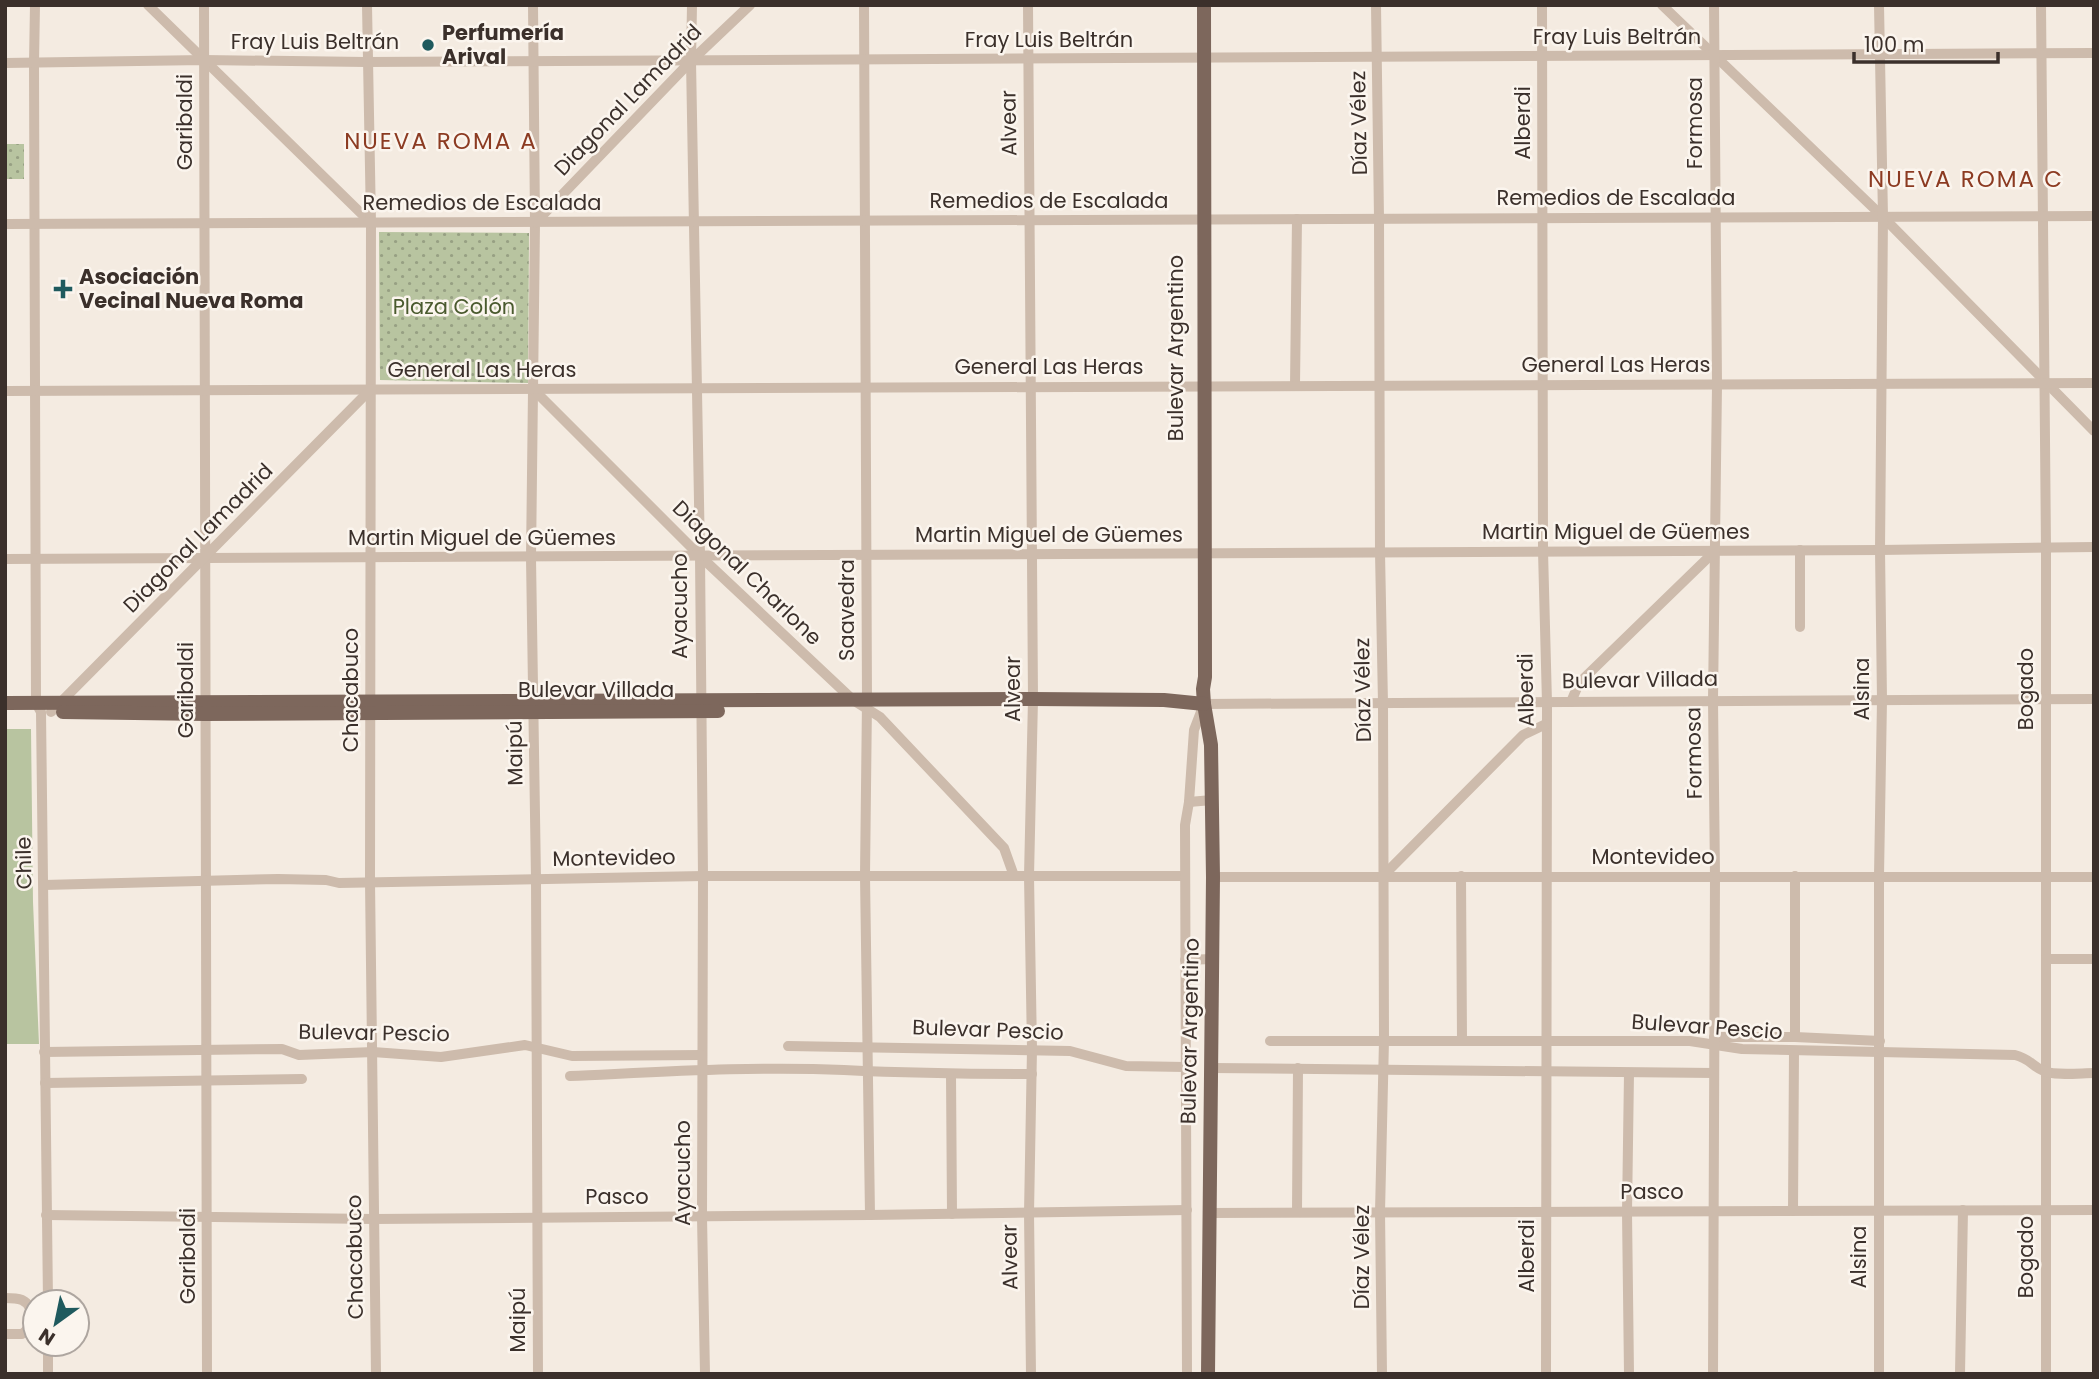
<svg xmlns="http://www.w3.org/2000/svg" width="2099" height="1379" font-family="Poppins,sans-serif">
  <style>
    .grass { fill: url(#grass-dots) }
    .pitch { fill: #b8c4a0 }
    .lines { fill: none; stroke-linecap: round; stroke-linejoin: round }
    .minor { stroke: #cdbbac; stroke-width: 10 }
    .major { stroke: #7d675c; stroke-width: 14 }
    .poi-dot { fill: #1f5a5e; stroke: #fbf5ee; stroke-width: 2.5 }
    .labels { text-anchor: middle; stroke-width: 5; stroke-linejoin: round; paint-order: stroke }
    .poi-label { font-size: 21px; font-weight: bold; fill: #3b302b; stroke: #fbf5ee; text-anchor: start }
    .street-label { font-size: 21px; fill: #3b302b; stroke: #fbf5ee }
    .park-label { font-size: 21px; fill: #4a5a2e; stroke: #fbf5ee }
    .neighbourhood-label { font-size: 23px; letter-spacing: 2px; fill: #8c3b22; stroke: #fbf5ee }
  </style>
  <defs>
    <pattern id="grass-dots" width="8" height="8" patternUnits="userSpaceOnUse" patternTransform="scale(1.75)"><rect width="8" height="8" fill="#b8c4a0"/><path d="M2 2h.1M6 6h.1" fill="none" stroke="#97a083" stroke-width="1.8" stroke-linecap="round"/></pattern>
  </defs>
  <rect width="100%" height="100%" fill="#f4ebe1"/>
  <!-- grass -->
  <g class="grass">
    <rect x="5" y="144" width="19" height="35"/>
    <polygon points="379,232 529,233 528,383 380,380"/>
  </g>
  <!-- pitch -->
  <polygon class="pitch" points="5,729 31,729 33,902 39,1044 5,1044"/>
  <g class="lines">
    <!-- minor -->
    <g class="minor">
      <polyline points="35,5 34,63 36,703 41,712 48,1302"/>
      <polyline points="148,5 371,223"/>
      <polyline points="204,5 207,1374"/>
      <polyline points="367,5 371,223 370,882 376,1374"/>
      <polyline points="533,5 535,223 531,558 536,879 538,1374"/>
      <polyline points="692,5 691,61 700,556 703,876 702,1217 705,1374"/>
      <polyline points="864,5 867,701 865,876 870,1215"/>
      <polyline points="1028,5 1033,699 1029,876 1032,1049 1029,1213 1031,1374"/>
      <polyline points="1376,5 1379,218 1380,553 1383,703 1384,1040 1380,1212 1382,1374"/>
      <polyline points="1542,5 1543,551 1547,703 1546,1374"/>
      <polyline points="1662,5 1883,217 2094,431"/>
      <polyline points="2041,5 2046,548 2046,1374"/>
      <polyline points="5,63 204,60 366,62 2094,53"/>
      <polyline points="535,223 691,61 750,5"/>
      <polyline points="5,224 2094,216"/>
      <polyline points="1295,386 1297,219"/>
      <polyline points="533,389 700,556 853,700 880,717 1004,848 1014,876"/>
      <polyline points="5,391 2094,383"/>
      <polyline points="5,559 1880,550 2094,547"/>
      <polyline points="1800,627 1800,550"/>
      <polyline points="1571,702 1579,683 1716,550"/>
      <polyline points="51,712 371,389"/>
      <polyline points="1189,802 1212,800"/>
      <polyline points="1461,876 1462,1040"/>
      <polyline points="1213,877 2094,877"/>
      <polyline points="1382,877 1523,735 1546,724"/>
      <polyline points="44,885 278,879 326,880 339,883 703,876 1185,876"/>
      <polyline points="2046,959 2094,959"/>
      <polyline points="1185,960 1212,959"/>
      <polyline points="1714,1037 1795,1037 1880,1041"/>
      <polyline points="1795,1037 1795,876"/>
      <path d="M1270 1041H1690L1742 1049 2015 1055C2031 1059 2031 1066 2044 1071 2054 1076 2081 1073 2094 1073"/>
      <polyline points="788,1046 1070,1051 1126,1066 1185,1067"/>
      <polyline points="44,1052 282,1049 299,1055 373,1052 441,1057 525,1045 572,1056 702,1055"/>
      <polyline points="1211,1068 1714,1073"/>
      <polyline points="1629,1073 1627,1212 1629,1374"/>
      <polyline points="951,1075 952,1214"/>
      <path d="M570 1076C661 1072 753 1066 844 1070 907 1073 969 1074 1032 1074"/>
      <polyline points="45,1083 302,1079"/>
      <polyline points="1793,1211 1794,1051"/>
      <polyline points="1297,1212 1298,1068"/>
      <polyline points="1209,1213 2094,1210"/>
      <polyline points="46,1215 374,1219 870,1215 1187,1210"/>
      <path d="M5 1298C11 1298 17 1298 22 1300 36 1307 32 1327 22 1334H5"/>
      <polyline points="48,1344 48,1374"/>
      <polyline points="1187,1374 1185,825 1189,802 1194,730 1204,704 2094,699"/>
      <polyline points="1713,1374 1715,876 1713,700 1717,385 1714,5"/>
      <polyline points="1879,1374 1879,876 1882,700 1880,550 1883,217 1879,5"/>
      <polyline points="1960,1374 1963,1210"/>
    </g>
    <!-- major -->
    <g class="major">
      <polyline points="1204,5 1205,677 1203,689 1204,704 1211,745 1213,877 1208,1374"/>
      <polyline points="5,703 1033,699 1164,700 1204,704"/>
      <polyline points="63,712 205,714 718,711"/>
    </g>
  </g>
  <!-- markers -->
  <g class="poi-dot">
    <circle cx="428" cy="45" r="7"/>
    <path d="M59.5 278.5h7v7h7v7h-7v7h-7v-7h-7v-7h7z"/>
  </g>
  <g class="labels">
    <!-- poi labels -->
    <g class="poi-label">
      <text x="442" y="40">Perfumería<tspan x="442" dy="24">Arival</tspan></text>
      <text x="79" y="284">Asociación<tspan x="79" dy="24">Vecinal Nueva Roma</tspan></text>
    </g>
    <!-- street labels -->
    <g class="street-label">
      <text x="1617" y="44">Fray Luis Beltrán</text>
      <text x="1049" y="47">Fray Luis Beltrán</text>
      <text x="315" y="49">Fray Luis Beltrán</text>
      <text transform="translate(628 100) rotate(-46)" y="7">Diagonal Lamadrid</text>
      <text transform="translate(185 122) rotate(-90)" y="7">Garibaldi</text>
      <text transform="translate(1009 123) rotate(-91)" y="7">Alvear</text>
      <text transform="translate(1359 123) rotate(-91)" y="7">Díaz Vélez</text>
      <text transform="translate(1523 123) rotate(-90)" y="7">Alberdi</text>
      <text transform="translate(1695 123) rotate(-90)" y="7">Formosa</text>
      <text x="1616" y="205">Remedios de Escalada</text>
      <text x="1049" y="208">Remedios de Escalada</text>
      <text x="482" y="210">Remedios de Escalada</text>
      <text transform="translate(1176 348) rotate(-90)" y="7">Bulevar Argentino</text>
      <text x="1616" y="372">General Las Heras</text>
      <text x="1049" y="374">General Las Heras</text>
      <text x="482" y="377">General Las Heras</text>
      <text x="1616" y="539">Martin Miguel de Güemes</text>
      <text x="1049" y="542">Martin Miguel de Güemes</text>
      <text transform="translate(198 538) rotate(-45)" y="7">Diagonal Lamadrid</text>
      <text x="482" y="545">Martin Miguel de Güemes</text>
      <text transform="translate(747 573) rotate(44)" y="7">Diagonal Charlone</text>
      <text transform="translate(680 606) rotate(-90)" y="7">Ayacucho</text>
      <text transform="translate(847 610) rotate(-90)" y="7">Saavedra</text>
      <text transform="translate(1640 680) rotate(-1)" y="7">Bulevar Villada</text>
      <text transform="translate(1013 689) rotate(-90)" y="7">Alvear</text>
      <text transform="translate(1862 689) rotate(-90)" y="7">Alsina</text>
      <text transform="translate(2026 689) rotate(-90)" y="7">Bogado</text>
      <text transform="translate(186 690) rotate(-90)" y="7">Garibaldi</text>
      <text transform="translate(351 690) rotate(-90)" y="7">Chacabuco</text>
      <text x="596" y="697">Bulevar Villada</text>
      <text transform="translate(1363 690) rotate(-91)" y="7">Díaz Vélez</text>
      <text transform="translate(1526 690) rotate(-91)" y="7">Alberdi</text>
      <text transform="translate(515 753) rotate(-91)" y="7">Maipú</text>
      <text transform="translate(1694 753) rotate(-91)" y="7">Formosa</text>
      <text x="1653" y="864">Montevideo</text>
      <text transform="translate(614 858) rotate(-1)" y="7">Montevideo</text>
      <text transform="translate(24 863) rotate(-91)" y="7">Chile</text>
      <text transform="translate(1707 1027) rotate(4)" y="7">Bulevar Pescio</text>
      <text transform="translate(988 1030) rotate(2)" y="7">Bulevar Pescio</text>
      <text transform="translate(1190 1031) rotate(-89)" y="7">Bulevar Argentino</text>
      <text transform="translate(374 1033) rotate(1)" y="7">Bulevar Pescio</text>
      <text transform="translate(683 1173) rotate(-90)" y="7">Ayacucho</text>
      <text x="1652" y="1199">Pasco</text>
      <text x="617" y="1204">Pasco</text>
      <text transform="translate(188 1256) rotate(-90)" y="7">Garibaldi</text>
      <text transform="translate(1527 1256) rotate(-90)" y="7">Alberdi</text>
      <text transform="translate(355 1257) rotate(-91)" y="7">Chacabuco</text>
      <text transform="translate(1010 1257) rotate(-91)" y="7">Alvear</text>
      <text transform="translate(1362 1257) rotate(-90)" y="7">Díaz Vélez</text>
      <text transform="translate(1859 1257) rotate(-90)" y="7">Alsina</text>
      <text transform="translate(2026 1257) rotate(-90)" y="7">Bogado</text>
      <text transform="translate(518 1320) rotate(-90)" y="7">Maipú</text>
    </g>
    <!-- park labels -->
    <g class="park-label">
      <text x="454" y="314">Plaza Colón</text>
    </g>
    <!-- neighbourhood labels -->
    <g class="neighbourhood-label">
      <text x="441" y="149">NUEVA ROMA A</text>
      <text x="1966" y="187">NUEVA ROMA C</text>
    </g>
  </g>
  <!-- border -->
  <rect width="2099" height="1379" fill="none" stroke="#3b302b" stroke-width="14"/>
  <!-- north arrow -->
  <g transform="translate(56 1323) rotate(213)"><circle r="33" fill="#fbf5ee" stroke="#aea6a0" stroke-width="2"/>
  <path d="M0-5L12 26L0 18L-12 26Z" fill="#1f5a5e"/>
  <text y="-10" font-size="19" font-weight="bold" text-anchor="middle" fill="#3b302b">N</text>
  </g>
  <!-- scale -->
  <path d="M1854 52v10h144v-10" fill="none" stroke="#3b302b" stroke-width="3.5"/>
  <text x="1864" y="52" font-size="21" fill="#3b302b" stroke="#fbf5ee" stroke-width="5" paint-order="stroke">100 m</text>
</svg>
